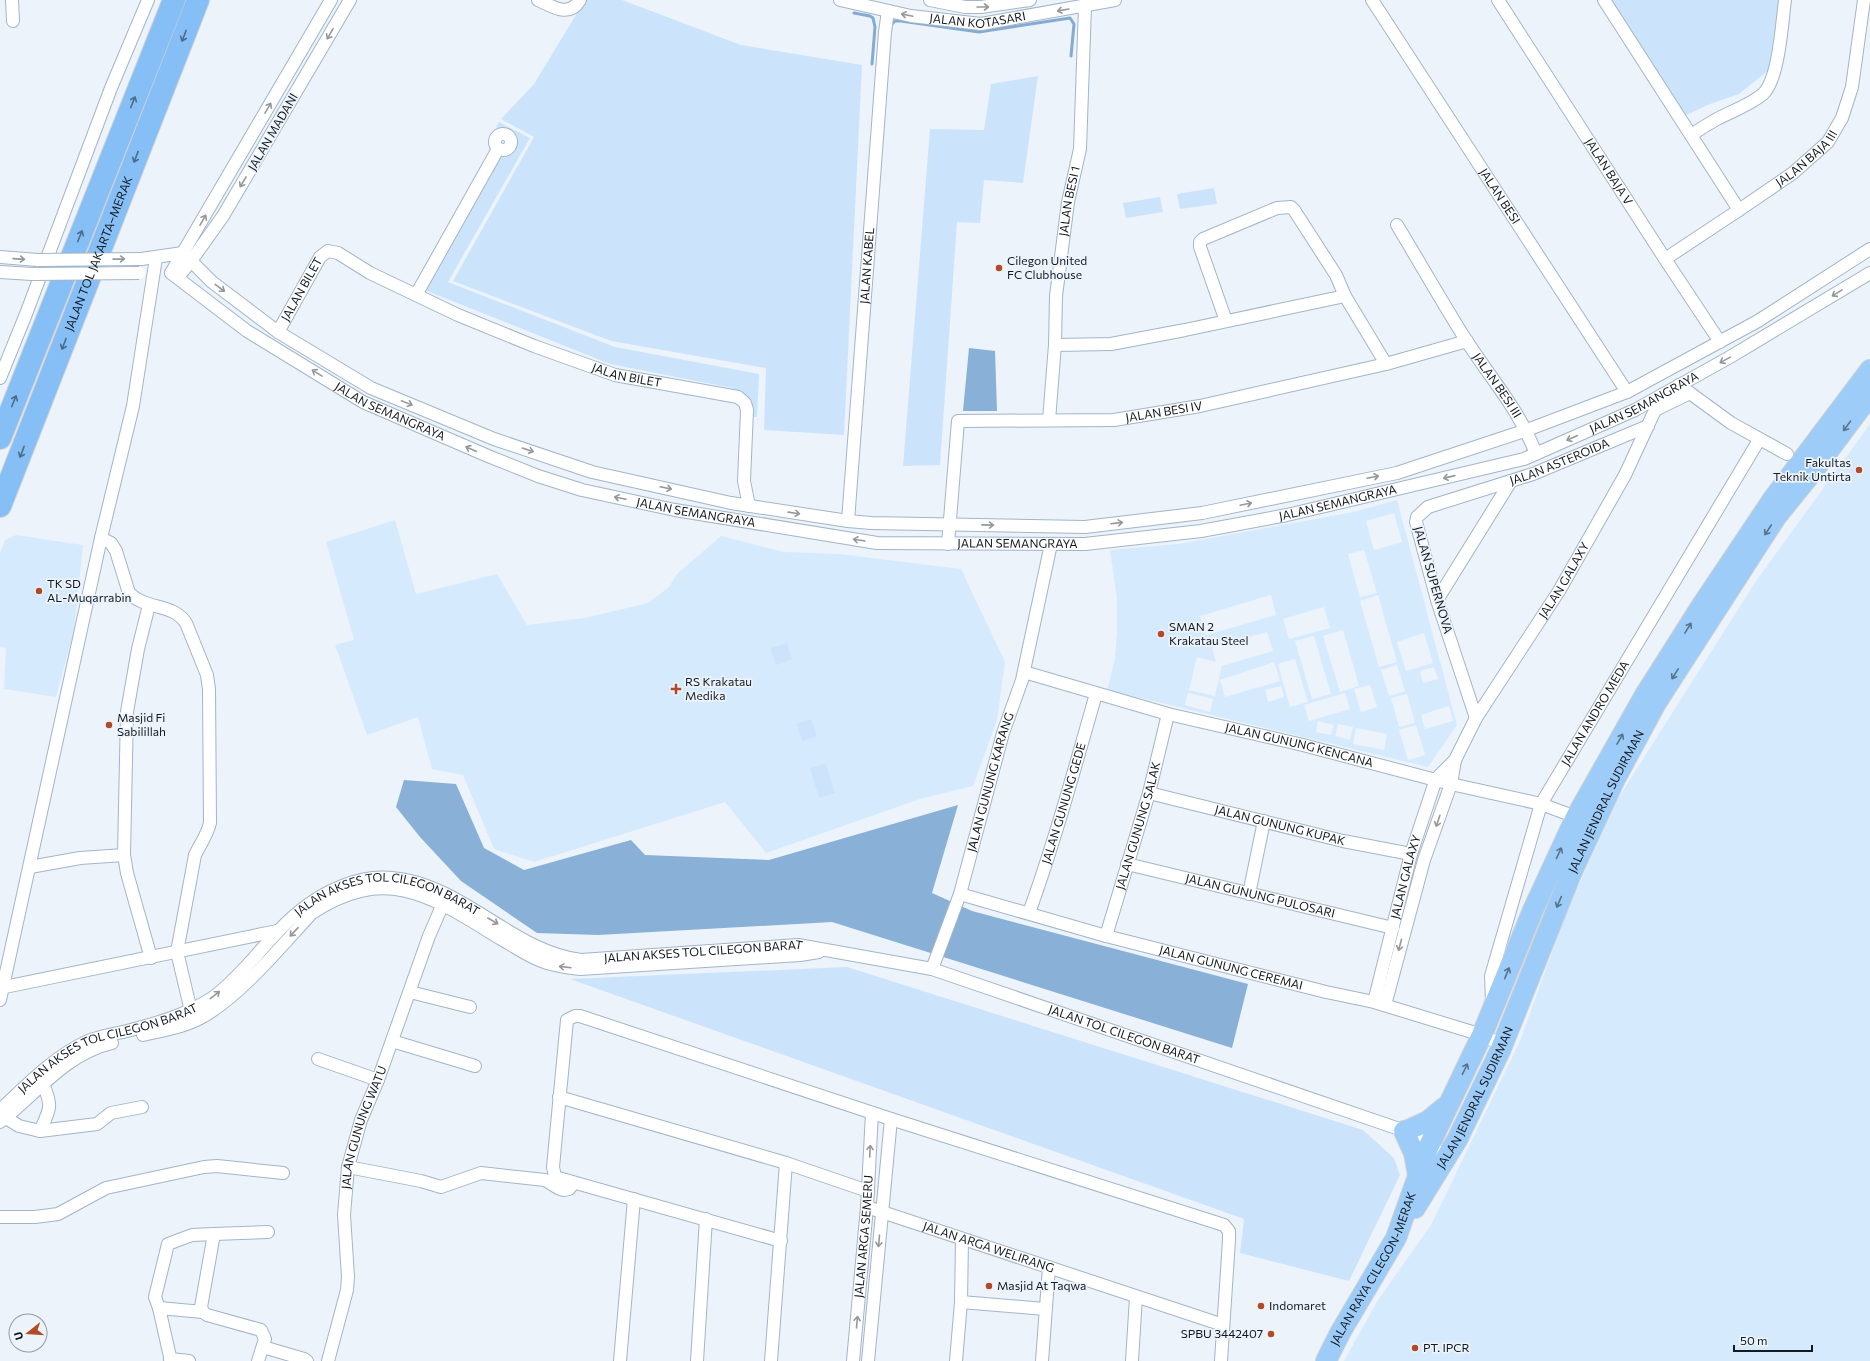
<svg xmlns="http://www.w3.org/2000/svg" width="1870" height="1361" font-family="Commissioner,sans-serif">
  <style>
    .built { fill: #d6eafe; fill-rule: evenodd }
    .green { fill: #cce4fb }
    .forest { fill: #89b0d7 }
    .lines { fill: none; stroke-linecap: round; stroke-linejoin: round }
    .stream { stroke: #84abd1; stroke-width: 3 }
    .minor-casing { stroke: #a3b5c7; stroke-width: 14 }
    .trunk-casing { stroke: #d0d1d3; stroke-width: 22 }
    .motorway-casing { stroke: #d0d1d3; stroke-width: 24 }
    .minor { stroke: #fff; stroke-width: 12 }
    .trunk { stroke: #9eccf8; stroke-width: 20 }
    .motorway { stroke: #86bff6; stroke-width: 22 }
    .minor-bridge-casing { stroke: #a3b5c7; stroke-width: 14; stroke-linecap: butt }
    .minor-bridge { stroke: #fff; stroke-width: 12 }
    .oneway { stroke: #95989b }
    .oneway2 { stroke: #4c6c8c }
    .oneway3 { stroke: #58738c }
    .poi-dot { fill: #b24a28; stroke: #ecf3fb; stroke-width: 1.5 }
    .labels { text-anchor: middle; stroke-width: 3.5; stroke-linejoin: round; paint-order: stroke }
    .street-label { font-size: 12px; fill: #131a21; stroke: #ecf3fb }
    .poi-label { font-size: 12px; fill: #131a21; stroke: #ecf3fb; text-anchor: start }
  </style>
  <rect width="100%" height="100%" fill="#ecf3fb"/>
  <!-- built -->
  <g class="built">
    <polygon points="1870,424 1870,1361 1344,1361 1378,1300 1431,1225 1520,1041 1565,916 1617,800 1756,581"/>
    <path d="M1397 500 1457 725 1428 767 1107 690 1115 659 1117 633V599L1110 550 1178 544 1354 512ZM1394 513 1402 542 1374 550 1366 521ZM1364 550 1377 593 1360 597 1348 554ZM1271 595 1276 615 1206 635 1200 616ZM1378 595 1397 662 1379 667 1360 601ZM1324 607 1330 628 1289 639 1283 619ZM1343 630 1359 686 1340 692 1323 636ZM1267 632 1273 651 1222 666 1215 696 1189 690 1197 657 1216 662 1212 647ZM1424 633 1433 663 1406 671 1397 642ZM1314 636 1331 694 1312 699 1295 641ZM1295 659 1308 702 1290 707 1278 664ZM1274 662 1280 681 1225 697 1220 680ZM1397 665 1405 691 1389 696 1381 670ZM1434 667 1438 679 1423 683 1420 671ZM1370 685 1377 707 1361 712 1354 689ZM1281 686 1284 697 1268 702 1265 690ZM1188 693 1213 699 1210 712 1185 705ZM1345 693 1350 709 1309 721 1304 705ZM1407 694 1415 723 1399 727 1391 698ZM1449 706 1453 721 1425 729 1421 715ZM1318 721 1334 725 1331 735 1316 732ZM1338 724 1353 727 1350 740 1335 736ZM1416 725 1425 755 1408 760 1399 730ZM1356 728 1387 734 1384 750 1353 744Z"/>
    <polygon points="395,520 416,594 497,574 527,625 585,618 648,603 669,587 677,574 721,536 784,552 839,554 961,569 1005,662 997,720 973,786 920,799 766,853 725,802 534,862 494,849 463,775 432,769 418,717 367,735 335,645 354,640 326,542"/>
    <polygon points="16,535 83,545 74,630 56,697 4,689 6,648 0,647 0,553 5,540"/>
  </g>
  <!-- green -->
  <g class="green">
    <polygon points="585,0 622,0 741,45 862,65 844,435 764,430 766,368 611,341 453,281 534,137 501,119 534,84"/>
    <polygon points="1607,0 1783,0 1774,61 1769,70 1739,94 1710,104 1682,117"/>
    <polygon points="1038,76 1023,183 984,180 980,223 957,222 940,465 903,466 930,129 984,130 991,84"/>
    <path d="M499 122 530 138 448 282 615 347 759 374 757 417H751C751 399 747 395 732 388L610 364 427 291 424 286 501 150 505 149 511 140 507 130 496 127Z"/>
    <polygon points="1214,188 1217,204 1180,209 1177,194"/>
    <polygon points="1160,197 1163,212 1126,218 1123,203"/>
    <polygon points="787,643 792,659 776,665 770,648"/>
    <polygon points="811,719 817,736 802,741 796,724"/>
    <polygon points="826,763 835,793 819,798 810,768"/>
    <polygon points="847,967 1363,1130 1394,1158 1400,1175 1349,1281 1240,1253 1244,1219 570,979"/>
  </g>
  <!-- forest -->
  <g class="forest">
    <polygon points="969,348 995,351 997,411 963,411"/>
    <polygon points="404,780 456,784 484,848 524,870 631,840 645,855 769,860 958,805 932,893 972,911 1248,984 1232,1048 832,922 598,935 537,933 461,881 420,837 396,807"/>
  </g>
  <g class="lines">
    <!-- stream -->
    <g class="stream">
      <polyline points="854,13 870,16 873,18 875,27 872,64"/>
      <polyline points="891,25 895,21 901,21 979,32 1070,18 1074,24 1071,56"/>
    </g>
    <defs>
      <g id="minor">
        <polyline points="12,0 13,21"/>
        <polyline points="350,0 223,216 191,261 212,282 278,332 371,388 494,439 592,472 731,503 848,521 871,523 1085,527 1202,513 1397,473 1527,430 1627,392 1758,321 1870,249"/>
        <path d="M538 0C553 7 569 18 580 0"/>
        <path id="s1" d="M840 0 911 16 981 24 1115 0"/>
        <polyline points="930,0 965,7 981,7 1030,0"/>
        <path id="s2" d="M1372 0 1627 392"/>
        <path id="s3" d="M1498 0 1665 259 1720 342"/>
        <polyline points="1604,0 1739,210"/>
        <circle cx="503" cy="142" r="8"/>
        <path d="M1691 135C1700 129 1708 124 1717 119 1732 111 1750 105 1763 94 1779 79 1782 23 1785 0"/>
        <path id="s4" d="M1397 225C1420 263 1442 302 1466 340 1491 379 1519 409 1536 454"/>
        <polyline points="0,257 38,260"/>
        <polyline points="141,259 183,253"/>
        <path id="s5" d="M1665 259 1739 210 1793 173 1828 142 1842 118 1852 87 1864 0"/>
        <polyline points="0,272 32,274"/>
        <path id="s6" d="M171 273 247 331 363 402 488 456 538 476 582 490 675 510 877 543 1085 544 1201 531 1287 515 1524 459 1635 410 1730 357 1870 273"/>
        <polyline points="171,273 331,0"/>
        <polyline points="178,277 191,261 185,256"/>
        <polyline points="416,295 498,149"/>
        <polyline points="1226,321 1200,247 1200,242 1203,239 1277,208 1291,207 1294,210 1336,275 1345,296"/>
        <path id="s7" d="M278 332 320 257 328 251 338 253 370 273 458 315 534 346 615 375 738 397 745 403 747 410 744 481 749 506"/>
        <polyline points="1055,345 1111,344 1185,330 1345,296 1386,364"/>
        <polyline points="0,378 26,314 111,88 148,0"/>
        <polyline points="1679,385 1731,423 1787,454"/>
        <polyline points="1655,410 1690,393"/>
        <path id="s8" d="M1049 420 1055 345 1056 296 1068 202 1080 149 1085 6"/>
        <path id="s9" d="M848 521 885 32 888 11"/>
        <path d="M101 538 111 543 116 551 129 593C146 610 173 603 186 623L207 675 209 689 210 823C207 836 200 844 195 855L177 952 191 1011"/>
        <path id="s10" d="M948 544 958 421 1114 420 1200 406 1386 364 1467 341"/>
        <polyline points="1437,600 1511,481"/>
        <polyline points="149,605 138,649 127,712 124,855 127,873 151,958"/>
        <path id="s11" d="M1024 672 1168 714 1303 745 1451 784 1541 804 1576 817"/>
        <path id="s12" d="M1476 718 1437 600 1416 522 1417 517 1428 507 1533 474 1648 426"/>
        <path id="s13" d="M1149 793 1343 841 1411 854"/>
        <path id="s14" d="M1127 864 1393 928"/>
        <polyline points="30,867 80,858 124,855"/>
        <path id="s15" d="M960 894 1106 936 1326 992 1374 1002 1482 1035 1501 1044"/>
        <polyline points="1249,894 1264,821"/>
        <path id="s16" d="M1029 913C1055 841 1075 767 1096 694"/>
        <path id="s17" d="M1106 936 1149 793 1168 714"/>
        <path id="s18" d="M932 969 960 894 1003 733 1022 680 1051 544"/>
        <polyline points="0,988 277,931"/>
        <polyline points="410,992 470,1007"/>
        <polyline points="0,1000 101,538 133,406 156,258"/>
        <path id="s19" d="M1374 1002 1411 854 1436 779 1455 760 1476 718 1559 591 1625 475 1662 395"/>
        <path id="s20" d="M1492 1002 1491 976 1541 804 1759 440"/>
        <polyline points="1385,1005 1424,860 1451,784 1455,760"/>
        <path d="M143 1035C164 1030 186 1027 204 1016 242 994 282 945 312 913 388 863 434 898 501 939 516 947 530 958 547 963 558 966 568 968 580 969L800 955 819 952"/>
        <polyline points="392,1041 475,1066"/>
        <polyline points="318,1059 378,1080"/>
        <polyline points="559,1097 786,1163 868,1191"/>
        <path id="s21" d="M0 1110C27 1085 53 1057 88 1041 100 1036 115 1034 127 1031 158 1023 186 1015 212 998 228 987 241 972 254 958 280 928 305 900 342 886 357 880 376 876 392 878 463 884 511 951 581 960L798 945 932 969 1411 1133"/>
        <polyline points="6,1118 19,1126 40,1131 97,1124 111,1113 142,1107"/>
        <path d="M0 1122C36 1094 65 1054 112 1043"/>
        <path d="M40 1131C50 1109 53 1107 43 1084"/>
        <polyline points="1414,1134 1428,1148 1448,1155"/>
        <polyline points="348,1167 421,1181 441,1187 481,1173 545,1180 558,1188 564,1190 569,1189 574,1183"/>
        <path id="s22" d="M867 1207 1223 1325"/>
        <polyline points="0,1217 35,1217 58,1214 106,1188 204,1167 217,1166 283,1173"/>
        <polyline points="214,1234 268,1232"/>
        <polyline points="781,1241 555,1177 553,1167 567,1020 575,1016 580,1016 891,1119 1224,1225 1229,1231 1229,1240 1221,1361"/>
        <polyline points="961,1302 1045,1309"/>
        <polyline points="159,1308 155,1297 168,1244 192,1235 214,1234 201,1307 203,1312 207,1315 261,1330 265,1339 258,1361"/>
        <polyline points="263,1347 304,1359 307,1361"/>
        <polyline points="170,1359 189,1361"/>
        <polyline points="171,1361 159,1308 203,1312"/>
        <path id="s23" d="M328 1361 347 1290 348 1277 344 1215 348 1167 361 1120 378 1080 429 936 446 897"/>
        <polyline points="620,1361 634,1199"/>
        <polyline points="697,1361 706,1219"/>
        <polyline points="771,1361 786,1163"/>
        <path id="s24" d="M853 1361 867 1207 872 1113"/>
        <polyline points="868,1361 891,1119"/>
        <polyline points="956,1361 961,1302 962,1239"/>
        <polyline points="1042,1361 1049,1267"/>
        <polyline points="1132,1361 1136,1297"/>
      </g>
      <g id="trunk">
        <polyline points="1404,1131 1414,1153 1418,1175"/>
        <polyline points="1406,1131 1428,1121 1445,1107"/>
        <path id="s25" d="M1415 1208 1457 1140 1500 1051 1571 874 1615 779 1656 703 1776 517 1814 470 1870 395"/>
        <path id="s26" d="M1326 1361 1340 1333 1396 1238 1428 1148 1482 1035 1533 910 1576 817 1645 695 1704 602 1773 499 1870 370"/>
      </g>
      <g id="motorway">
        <polyline points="0,438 174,0"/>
        <path id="s27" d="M0 506 198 0"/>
      </g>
    </defs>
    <!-- minor casing -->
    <use href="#minor" class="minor-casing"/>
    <!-- trunk casing -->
    <use href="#trunk" class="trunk-casing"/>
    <!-- motorway casing -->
    <use href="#motorway" class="motorway-casing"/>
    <!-- minor -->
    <use href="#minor" class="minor"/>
    <!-- trunk -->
    <use href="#trunk" class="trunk"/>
    <!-- motorway -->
    <use href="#motorway" class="motorway"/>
    <defs>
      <g id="minor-bridge">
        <polyline points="38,260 141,259"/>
        <polyline points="32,274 139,273"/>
      </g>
    </defs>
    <!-- minor-bridge casing -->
    <use href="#minor-bridge" class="minor-bridge-casing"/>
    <!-- minor-bridge -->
    <use href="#minor-bridge" class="minor-bridge"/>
  </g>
  <!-- one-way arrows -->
  <defs><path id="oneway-shaft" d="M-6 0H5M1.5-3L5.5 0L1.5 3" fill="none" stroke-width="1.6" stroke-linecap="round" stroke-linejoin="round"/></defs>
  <g class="oneway">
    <use href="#oneway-shaft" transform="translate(983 7)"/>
    <use href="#oneway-shaft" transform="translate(1063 10) rotate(170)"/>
    <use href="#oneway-shaft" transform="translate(907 15) rotate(-168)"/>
    <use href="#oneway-shaft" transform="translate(330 34) rotate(120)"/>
    <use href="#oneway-shaft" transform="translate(268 108) rotate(-60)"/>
    <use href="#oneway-shaft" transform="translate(243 182) rotate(121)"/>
    <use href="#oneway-shaft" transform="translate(203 220) rotate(-60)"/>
    <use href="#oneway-shaft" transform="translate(19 259) rotate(4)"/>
    <use href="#oneway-shaft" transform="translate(119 259) rotate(-1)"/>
    <use href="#oneway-shaft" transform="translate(220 288) rotate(37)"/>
    <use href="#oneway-shaft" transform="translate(1837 293) rotate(148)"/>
    <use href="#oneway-shaft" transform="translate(1725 360) rotate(151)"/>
    <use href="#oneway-shaft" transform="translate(317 373) rotate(-148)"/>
    <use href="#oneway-shaft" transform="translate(407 403) rotate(22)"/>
    <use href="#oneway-shaft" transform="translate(1572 438) rotate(156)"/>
    <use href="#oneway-shaft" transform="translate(471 449) rotate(-156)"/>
    <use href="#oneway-shaft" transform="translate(528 450) rotate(19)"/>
    <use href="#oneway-shaft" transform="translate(1373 477) rotate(-12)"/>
    <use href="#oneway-shaft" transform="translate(1449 477) rotate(167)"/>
    <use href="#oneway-shaft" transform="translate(666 488) rotate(12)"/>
    <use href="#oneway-shaft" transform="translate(620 498) rotate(-168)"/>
    <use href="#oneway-shaft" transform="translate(1246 504) rotate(-12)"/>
    <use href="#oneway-shaft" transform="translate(794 513) rotate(8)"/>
    <use href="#oneway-shaft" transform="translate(1117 523) rotate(-7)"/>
    <use href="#oneway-shaft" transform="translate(988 525) rotate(1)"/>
    <use href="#oneway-shaft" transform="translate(859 540) rotate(-171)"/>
    <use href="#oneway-shaft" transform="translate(1438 821) rotate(109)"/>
    <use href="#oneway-shaft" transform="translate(493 921) rotate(30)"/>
    <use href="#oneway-shaft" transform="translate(294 932) rotate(133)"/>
    <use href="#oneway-shaft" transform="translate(1400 945) rotate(105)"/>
    <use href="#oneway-shaft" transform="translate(565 967) rotate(-173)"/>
    <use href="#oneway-shaft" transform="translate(215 995) rotate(-38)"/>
    <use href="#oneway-shaft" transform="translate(870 1151) rotate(-87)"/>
    <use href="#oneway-shaft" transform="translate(879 1241) rotate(95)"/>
    <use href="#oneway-shaft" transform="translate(857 1322) rotate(-85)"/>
  </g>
  <g class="oneway2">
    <use href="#oneway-shaft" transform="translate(184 36) rotate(111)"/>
    <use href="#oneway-shaft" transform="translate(133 102) rotate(-68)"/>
    <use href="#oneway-shaft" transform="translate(136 157) rotate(111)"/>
    <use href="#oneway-shaft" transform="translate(80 236) rotate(-68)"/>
    <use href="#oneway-shaft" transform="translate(64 344) rotate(111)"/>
    <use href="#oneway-shaft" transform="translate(14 401) rotate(-68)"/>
    <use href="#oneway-shaft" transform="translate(22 452) rotate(111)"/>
  </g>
  <g class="oneway3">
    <use href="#oneway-shaft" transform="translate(1847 426) rotate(126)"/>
    <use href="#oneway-shaft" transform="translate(1768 530) rotate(123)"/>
    <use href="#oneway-shaft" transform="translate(1688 628) rotate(-58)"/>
    <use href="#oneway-shaft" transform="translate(1675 674) rotate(122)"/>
    <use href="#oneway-shaft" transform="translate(1620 739) rotate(-60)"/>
    <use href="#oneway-shaft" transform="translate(1559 853) rotate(-65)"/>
    <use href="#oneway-shaft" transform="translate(1559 902) rotate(113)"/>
    <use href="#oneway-shaft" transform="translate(1507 973) rotate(-68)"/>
    <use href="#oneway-shaft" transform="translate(1465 1069) rotate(-64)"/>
  </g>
  <!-- markers -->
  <g class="poi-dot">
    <circle cx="999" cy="268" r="4"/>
    <circle cx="1859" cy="470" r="4"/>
    <circle cx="39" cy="591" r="4"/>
    <circle cx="1161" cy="634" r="4"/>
    <path d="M674 683h4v4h4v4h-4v4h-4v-4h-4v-4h4z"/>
    <circle cx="109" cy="725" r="4"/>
    <circle cx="989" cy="1286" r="4"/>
    <circle cx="1261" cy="1306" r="4"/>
    <circle cx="1271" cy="1334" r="4"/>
    <circle cx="1415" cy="1348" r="4"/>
  </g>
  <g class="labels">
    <!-- street labels -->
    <g class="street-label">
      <text dy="4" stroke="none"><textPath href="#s1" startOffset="140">JALAN KOTASARI</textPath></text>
      <text transform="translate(273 132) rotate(-60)" y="4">JALAN MADANI</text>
      <text dy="4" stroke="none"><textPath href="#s5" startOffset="174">JALAN BAJA III</textPath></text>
      <text dy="4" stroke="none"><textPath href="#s3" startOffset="204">JALAN BAJA V</textPath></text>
      <text dy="4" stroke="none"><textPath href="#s2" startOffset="234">JALAN BESI</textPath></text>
      <text dy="4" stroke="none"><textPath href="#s8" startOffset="220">JALAN BESI 1</textPath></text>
      <text dy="4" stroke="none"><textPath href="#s27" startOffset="271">JALAN TOL JAKARTA–MERAK</textPath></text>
      <text dy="4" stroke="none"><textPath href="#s9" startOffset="256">JALAN KABEL</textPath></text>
      <text dy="4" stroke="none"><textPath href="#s7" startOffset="49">JALAN BILET</textPath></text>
      <text dy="4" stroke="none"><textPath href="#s7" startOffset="421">JALAN BILET</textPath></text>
      <text dy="4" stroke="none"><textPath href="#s4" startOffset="189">JALAN BESI III</textPath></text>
      <text dy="4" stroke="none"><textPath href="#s6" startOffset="1556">JALAN SEMANGRAYA</textPath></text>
      <text dy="4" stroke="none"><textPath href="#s6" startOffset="260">JALAN SEMANGRAYA</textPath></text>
      <text dy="4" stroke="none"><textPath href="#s10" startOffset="330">JALAN BESI IV</textPath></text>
      <text dy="4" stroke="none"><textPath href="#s12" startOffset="364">JALAN ASTEROIDA</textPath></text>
      <text dy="4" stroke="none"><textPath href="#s6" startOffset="1232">JALAN SEMANGRAYA</textPath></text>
      <text dy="4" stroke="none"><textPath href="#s6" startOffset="584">JALAN SEMANGRAYA</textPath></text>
      <text dy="4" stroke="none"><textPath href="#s6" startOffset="908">JALAN SEMANGRAYA</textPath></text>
      <text transform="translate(1433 580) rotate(74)" y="4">JALAN SUPERNOVA</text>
      <text dy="4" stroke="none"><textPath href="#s19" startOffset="469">JALAN GALAXY</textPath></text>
      <text dy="4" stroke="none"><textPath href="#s20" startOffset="311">JALAN ANDRO MEDA</textPath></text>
      <text dy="4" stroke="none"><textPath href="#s11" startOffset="285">JALAN GUNUNG KENCANA</textPath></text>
      <text dy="4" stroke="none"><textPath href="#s18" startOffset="196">JALAN GUNUNG KARANG</textPath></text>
      <text dy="4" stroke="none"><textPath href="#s25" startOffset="450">JALAN JENDRAL SUDIRMAN</textPath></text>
      <text dy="4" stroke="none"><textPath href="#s16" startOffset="115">JALAN GUNUNG GEDE</textPath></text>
      <text dy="4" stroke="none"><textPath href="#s17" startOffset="115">JALAN GUNUNG SALAK</textPath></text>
      <text dy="4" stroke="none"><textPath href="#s13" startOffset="135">JALAN GUNUNG KUPAK</textPath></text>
      <text dy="4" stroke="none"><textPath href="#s19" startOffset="129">JALAN GALAXY</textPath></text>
      <text dy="4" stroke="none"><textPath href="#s14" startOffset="137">JALAN GUNUNG PULOSARI</textPath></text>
      <text dy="4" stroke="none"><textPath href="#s21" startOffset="463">JALAN AKSES TOL CILEGON BARAT</textPath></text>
      <text dy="4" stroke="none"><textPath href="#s21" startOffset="799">JALAN AKSES TOL CILEGON BARAT</textPath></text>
      <text dy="4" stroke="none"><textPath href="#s15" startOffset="281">JALAN GUNUNG CEREMAI</textPath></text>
      <text dy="4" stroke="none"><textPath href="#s21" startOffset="1233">JALAN TOL CILEGON BARAT</textPath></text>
      <text dy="4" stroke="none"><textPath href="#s21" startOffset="127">JALAN AKSES TOL CILEGON BARAT</textPath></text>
      <text dy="4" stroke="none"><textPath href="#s25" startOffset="126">JALAN JENDRAL SUDIRMAN</textPath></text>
      <text dy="4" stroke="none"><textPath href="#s23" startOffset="239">JALAN GUNUNG WATU</textPath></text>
      <text dy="4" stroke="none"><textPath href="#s24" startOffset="125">JALAN ARGA SEMERU</textPath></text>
      <text dy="4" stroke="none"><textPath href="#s22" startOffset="128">JALAN ARGA WELIRANG</textPath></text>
      <text dy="4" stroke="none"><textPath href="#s26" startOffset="104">JALAN RAYA CILEGON-MERAK</textPath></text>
    </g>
    <!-- poi labels -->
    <g class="poi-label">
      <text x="1007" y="265">Cilegon United<tspan x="1007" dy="14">FC Clubhouse</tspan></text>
      <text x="1851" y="467" text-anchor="end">Fakultas<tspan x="1851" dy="14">Teknik Untirta</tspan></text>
      <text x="47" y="588">TK SD<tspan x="47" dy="14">AL-Muqarrabin</tspan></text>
      <text x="1169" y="631">SMAN 2<tspan x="1169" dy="14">Krakatau Steel</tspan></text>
      <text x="685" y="686">RS Krakatau<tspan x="685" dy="14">Medika</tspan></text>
      <text x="117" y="722">Masjid Fi<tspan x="117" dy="14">Sabilillah</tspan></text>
      <text x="997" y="1290">Masjid At Taqwa</text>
      <text x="1269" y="1310">Indomaret</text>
      <text x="1263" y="1338" text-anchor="end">SPBU 3442407</text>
      <text x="1423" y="1352">PT. IPCR</text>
    </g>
  </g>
  <!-- north arrow -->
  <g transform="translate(28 1333) rotate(253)"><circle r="19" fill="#ecf3fb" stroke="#959ca4"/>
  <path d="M0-3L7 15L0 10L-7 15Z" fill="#b24a28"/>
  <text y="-6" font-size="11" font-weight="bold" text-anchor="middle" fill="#131a21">U</text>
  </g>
  <!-- scale -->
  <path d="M1734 1345v6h78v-6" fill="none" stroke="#131a21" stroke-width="2"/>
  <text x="1740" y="1345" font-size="12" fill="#131a21" stroke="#ecf3fb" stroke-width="3" paint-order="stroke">50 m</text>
</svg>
